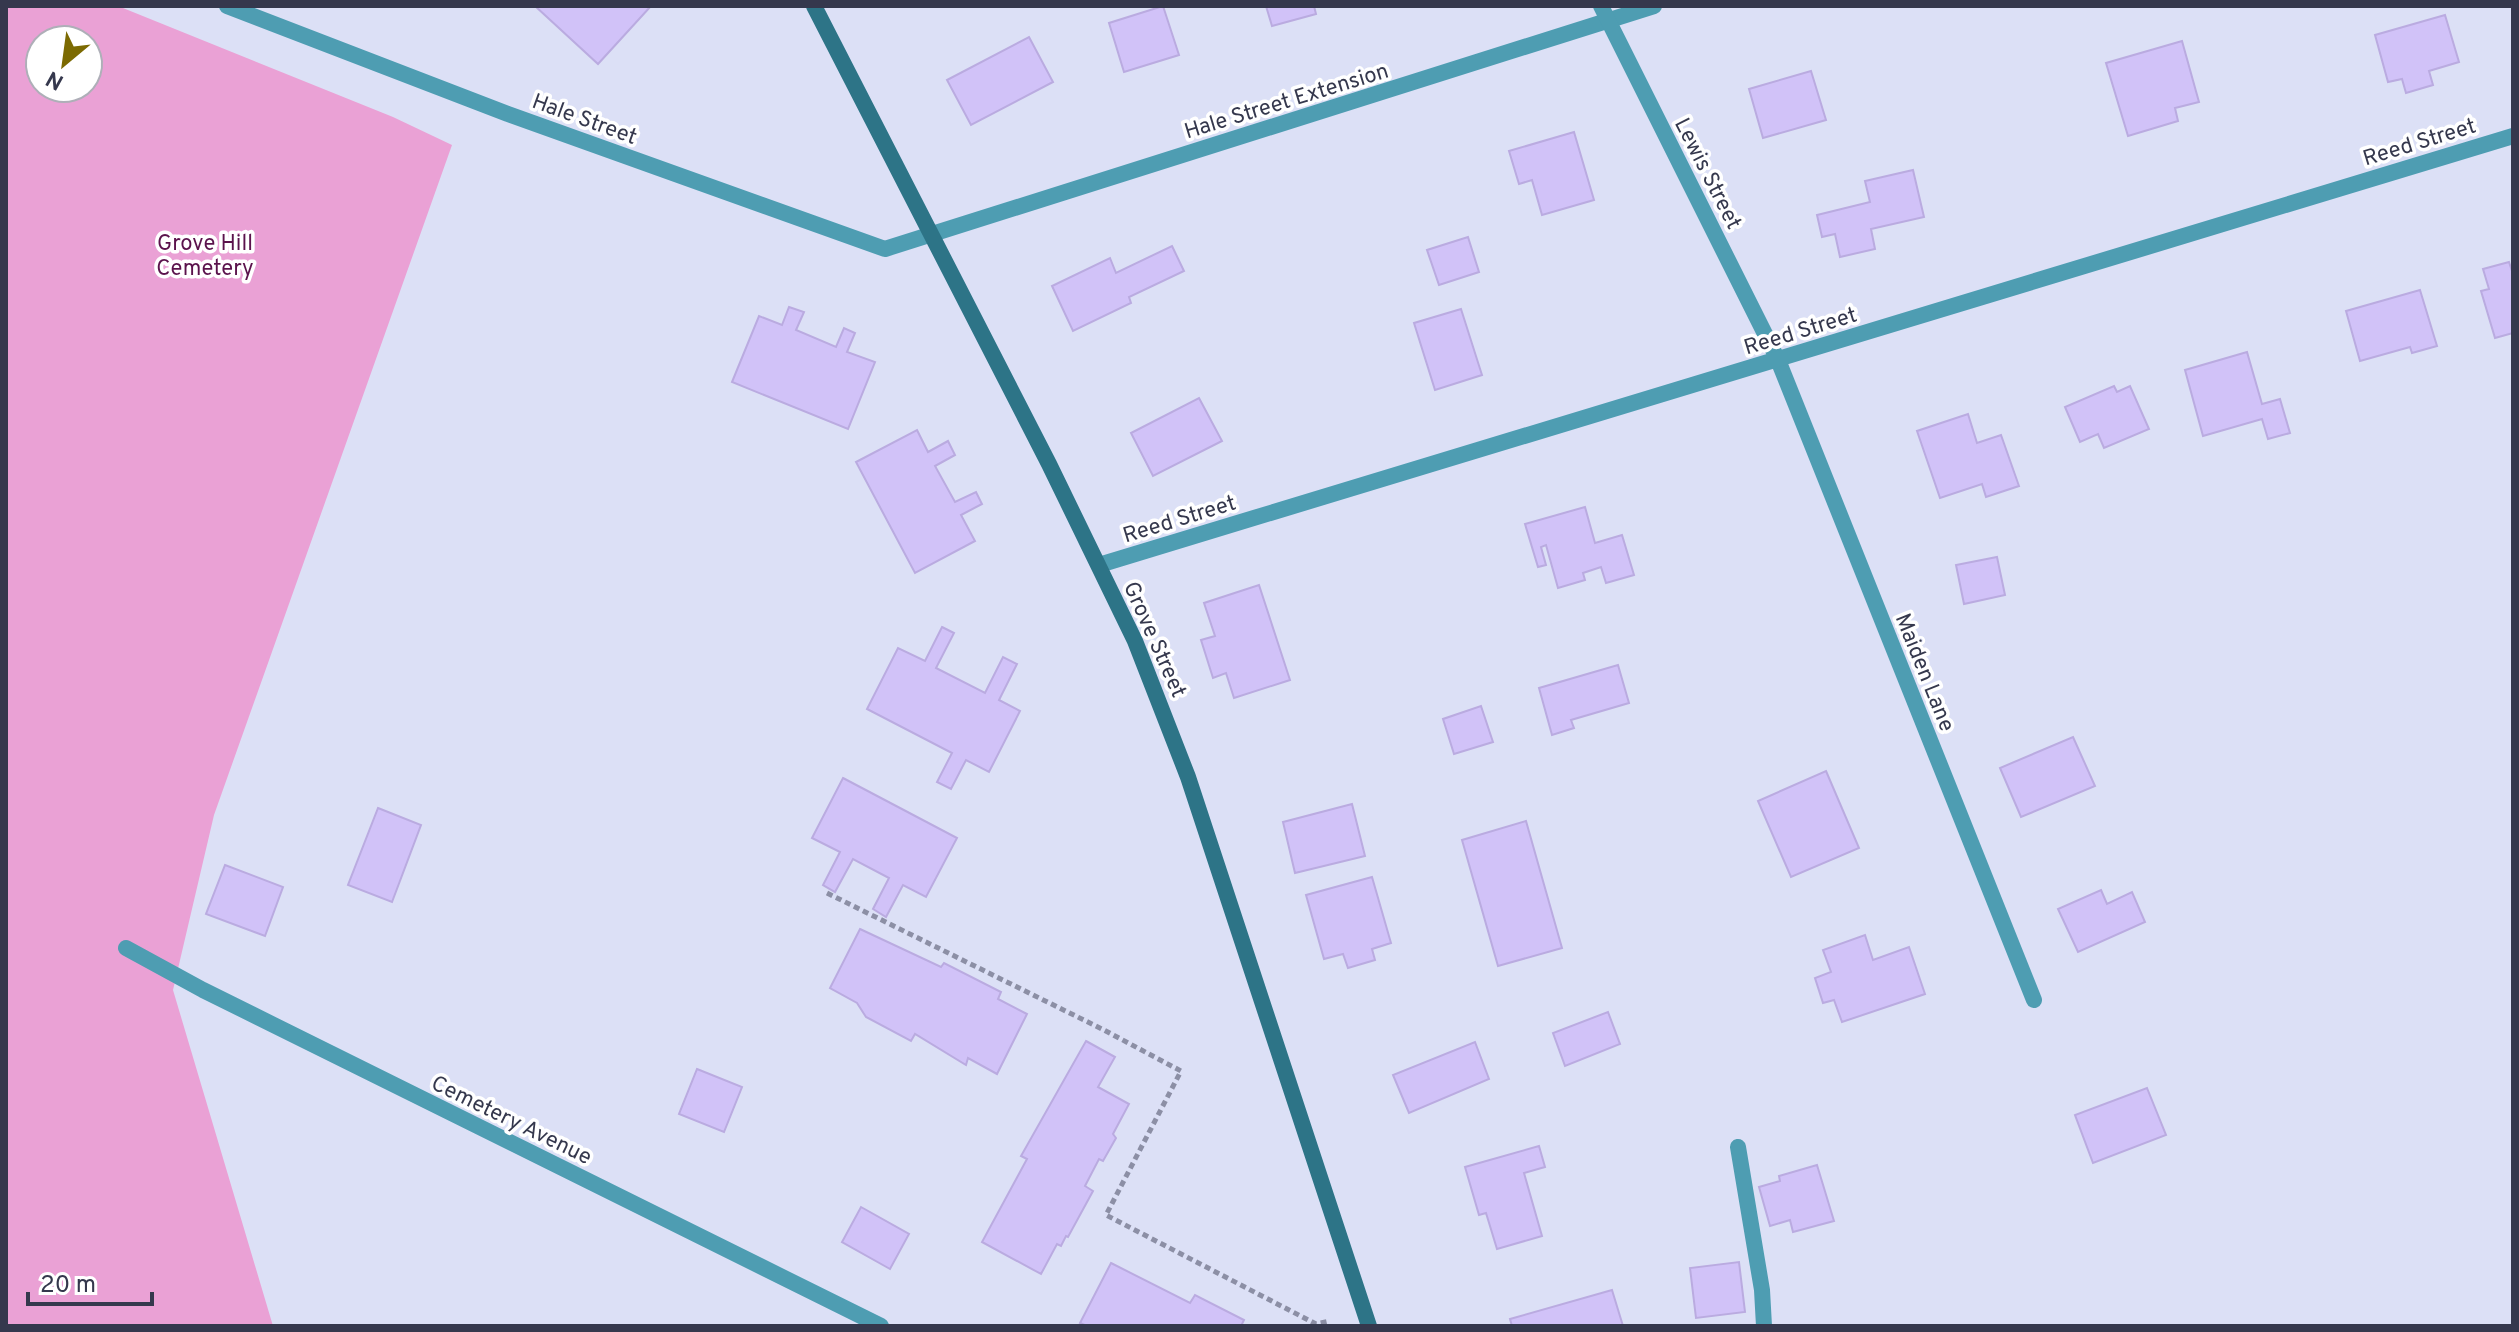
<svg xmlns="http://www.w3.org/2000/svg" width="2519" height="1332" font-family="Overpass,sans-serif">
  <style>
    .green { fill: #eaa1d5; fill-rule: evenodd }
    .building { fill: #d1c2f8; stroke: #baabe0; stroke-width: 2 }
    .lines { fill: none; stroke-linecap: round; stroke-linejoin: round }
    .path { stroke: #8c8fa5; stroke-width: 5; stroke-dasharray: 6 4; stroke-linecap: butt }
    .street { stroke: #4e9db2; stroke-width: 16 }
    .secondary { stroke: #2d7487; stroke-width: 16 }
    .labels { text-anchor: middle; stroke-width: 7; stroke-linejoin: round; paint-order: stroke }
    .street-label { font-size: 22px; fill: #35384d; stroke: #fff }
    .park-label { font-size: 22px; fill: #5b124c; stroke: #fff }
  </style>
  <rect width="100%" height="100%" fill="#dce0f6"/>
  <!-- green -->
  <path class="green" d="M6 6H118L393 117 452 145 214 815 173 990 273 1326H6ZM40 40H88V88H40Z"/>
  <!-- building -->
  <g class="building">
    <polygon points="535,6 651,6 598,64"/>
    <polygon points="1163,6 1179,55 1124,72 1109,23"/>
    <polygon points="1266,6 1314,6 1316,14 1272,26"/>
    <polygon points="2445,15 2459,62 2429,71 2433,85 2406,93 2402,79 2388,82 2375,35"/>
    <polygon points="1029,37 1053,82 971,125 947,80"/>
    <polygon points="2182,41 2199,102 2175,108 2178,121 2128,136 2106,63"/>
    <polygon points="1811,71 1826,120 1763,138 1749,89"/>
    <polygon points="1574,132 1594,200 1542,215 1532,180 1519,184 1509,151"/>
    <polygon points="1913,170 1924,217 1871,229 1875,249 1840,257 1835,234 1822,237 1817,215 1870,202 1865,181"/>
    <polygon points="1468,237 1479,272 1439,285 1427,250"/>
    <polygon points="1172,246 1184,271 1129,297 1131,303 1073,331 1052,286 1110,258 1116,273"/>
    <polygon points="2509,262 2513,274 2513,333 2495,338 2481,291 2489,289 2483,269"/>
    <polygon points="2420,290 2437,346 2412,353 2410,347 2360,361 2346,311"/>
    <polygon points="789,307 804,312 796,330 836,347 844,328 855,333 847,352 875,362 848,429 732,382 759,316 782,325"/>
    <polygon points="1461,309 1482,375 1435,390 1414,323"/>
    <polygon points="2247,352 2262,404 2280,399 2290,433 2268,439 2262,419 2203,436 2185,370"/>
    <polygon points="2114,386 2117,392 2130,386 2149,429 2104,448 2098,434 2080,442 2065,407"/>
    <polygon points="1199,398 1222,441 1153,476 1131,433"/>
    <polygon points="1968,414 1977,443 2001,435 2019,486 1986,497 1982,484 1940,498 1917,431"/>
    <polygon points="917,430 928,452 948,441 955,455 935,466 955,502 976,492 982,504 961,515 975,541 915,573 856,462"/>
    <polygon points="1585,507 1595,543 1622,535 1634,575 1606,583 1601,567 1583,573 1585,580 1558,588 1546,545 1541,547 1546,565 1538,567 1525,524"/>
    <polygon points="1997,557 2005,595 1964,604 1956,565"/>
    <polygon points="1259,585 1290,680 1234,698 1226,673 1213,678 1201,640 1215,636 1204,603"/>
    <polygon points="942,627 954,633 936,668 985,693 1003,657 1017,664 999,700 1020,711 989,772 966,760 951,789 937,782 952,753 867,709 898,648 925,661"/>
    <polygon points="1618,665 1629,703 1571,720 1574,728 1552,735 1539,688"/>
    <polygon points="1481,706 1493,742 1454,754 1443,719"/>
    <polygon points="2073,737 2095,786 2021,817 2000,768"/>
    <polygon points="1826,771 1859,848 1791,877 1758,801"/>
    <polygon points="843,778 957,838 926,897 903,885 886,917 873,909 889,878 853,859 835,892 823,885 840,852 812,838"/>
    <polygon points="1352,804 1365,856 1295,873 1283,822"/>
    <polygon points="378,808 421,825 392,902 348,885"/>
    <polygon points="1526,821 1562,948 1498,966 1462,840"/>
    <polygon points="225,865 283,887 265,936 206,914"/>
    <polygon points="1372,877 1391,943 1372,949 1375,960 1348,968 1343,954 1324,959 1306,895"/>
    <polygon points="2101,890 2107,904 2132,892 2145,922 2078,952 2058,909"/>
    <polygon points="860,929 941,967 944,963 1001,992 998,999 1027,1014 997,1074 968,1058 966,1065 915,1034 911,1041 866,1017 857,1003 830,988"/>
    <polygon points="1865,935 1873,960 1909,947 1925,994 1842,1022 1834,1000 1823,1003 1815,978 1831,972 1823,950"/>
    <polygon points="1608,1012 1620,1044 1565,1066 1553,1033"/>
    <polygon points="1086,1041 1115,1057 1098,1087 1129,1104 1113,1134 1116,1138 1103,1161 1099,1159 1085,1186 1093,1191 1068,1237 1066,1236 1061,1246 1057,1244 1041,1274 982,1242 1027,1159 1021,1156"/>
    <polygon points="1475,1042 1489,1079 1409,1113 1393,1075"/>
    <polygon points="697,1069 742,1087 724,1132 679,1114"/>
    <polygon points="2147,1088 2166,1135 2093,1163 2075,1115"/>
    <polygon points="1539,1146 1545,1167 1524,1173 1542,1236 1497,1249 1486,1213 1479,1215 1465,1167"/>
    <polygon points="1817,1165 1834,1221 1793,1232 1790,1220 1770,1226 1759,1187 1780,1181 1779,1176"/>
    <polygon points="861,1207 909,1234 890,1269 842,1242"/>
    <polygon points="1739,1262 1745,1312 1696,1318 1690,1268"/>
    <polygon points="1111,1263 1190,1303 1195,1295 1244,1320 1241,1326 1087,1326 1080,1323"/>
    <polygon points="1612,1290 1623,1326 1512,1326 1510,1319"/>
  </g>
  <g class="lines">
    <!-- path -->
    <polyline class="path" points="827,893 1102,1029 1181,1071 1106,1215 1316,1324 1330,1321"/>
    <!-- street -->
    <g class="street">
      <polyline points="227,6 508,114 885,249 1654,6"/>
      <polyline points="1601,6 1778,360 2034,1000"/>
      <polyline points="1099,565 2513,136"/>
      <polyline points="126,948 203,990 881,1326"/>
      <polyline points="1738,1147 1762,1290 1764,1326"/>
    </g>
    <!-- secondary -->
    <polyline class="secondary" points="814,6 1049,464 1135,641 1188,777 1369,1326"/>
  </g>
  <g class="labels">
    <!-- street labels -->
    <g class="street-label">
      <text transform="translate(1286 100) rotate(-17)" y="8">Hale Street Extension</text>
      <text transform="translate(585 118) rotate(20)" y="8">Hale Street</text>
      <text transform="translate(2419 141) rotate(-17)" y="8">Reed Street</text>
      <text transform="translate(1709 173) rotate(63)" y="8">Lewis Street</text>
      <text transform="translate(1800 330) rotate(-17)" y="8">Reed Street</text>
      <text transform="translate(1179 518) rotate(-17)" y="8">Reed Street</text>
      <text transform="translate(1156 639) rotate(66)" y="8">Grove Street</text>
      <text transform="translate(1926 672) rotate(68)" y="8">Maiden Lane</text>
      <text transform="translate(512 1119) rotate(26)" y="8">Cemetery Avenue</text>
    </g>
    <!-- park labels -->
    <g class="park-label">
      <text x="205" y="250">Grove Hill<tspan x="205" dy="25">Cemetery</tspan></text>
    </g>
  </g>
  <!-- border -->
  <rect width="2519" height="1332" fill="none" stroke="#35384d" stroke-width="16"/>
  <!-- north arrow -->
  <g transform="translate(64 64) rotate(209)"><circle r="38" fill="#ffffff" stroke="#aeafb8" stroke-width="2"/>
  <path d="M0-6L14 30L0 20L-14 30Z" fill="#7c6a02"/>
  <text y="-12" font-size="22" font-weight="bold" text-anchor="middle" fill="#35384d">N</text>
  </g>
  <!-- scale -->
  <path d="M28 1292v12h124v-12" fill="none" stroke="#35384d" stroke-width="4"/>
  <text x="40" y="1292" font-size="24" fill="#35384d" stroke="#ffffff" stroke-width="6" paint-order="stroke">20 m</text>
</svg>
